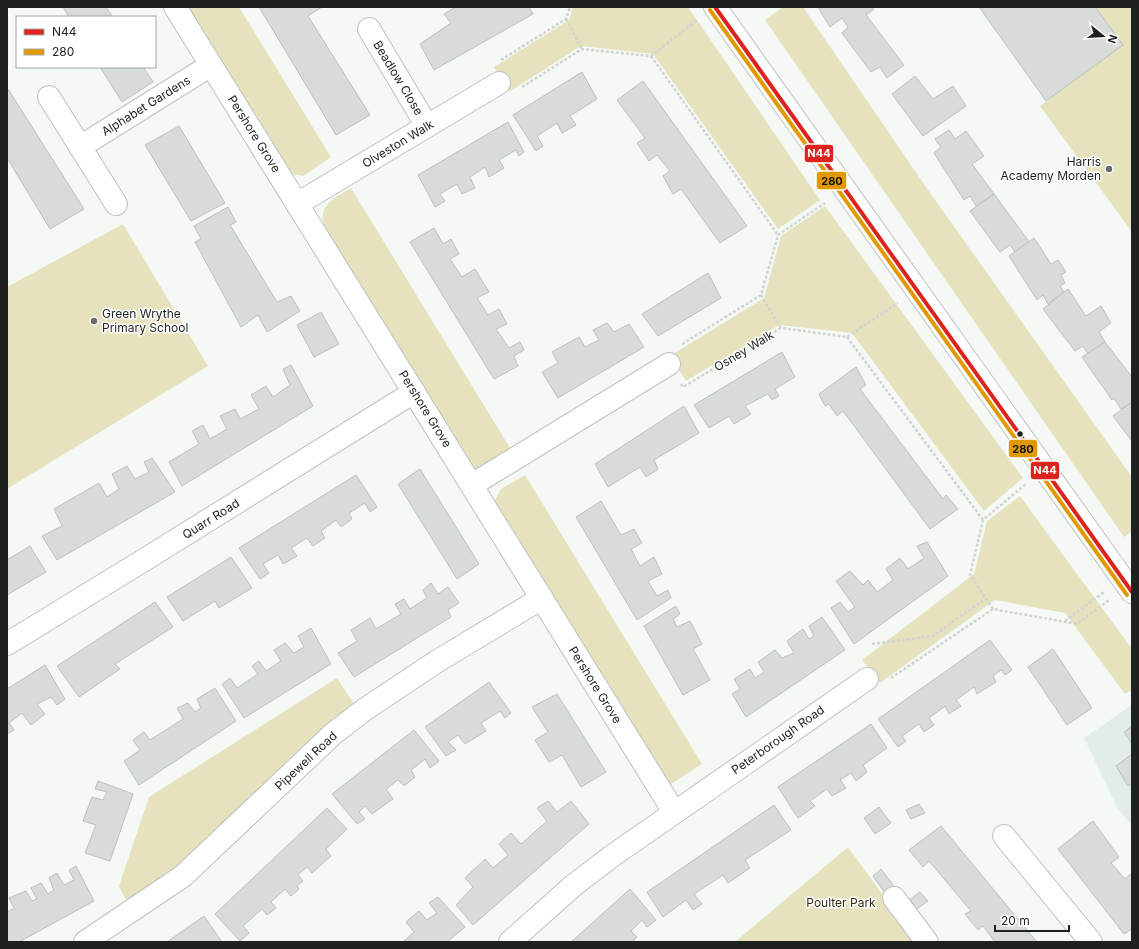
<svg xmlns="http://www.w3.org/2000/svg" width="1139" height="949" font-family="Inter,sans-serif">
  <style>
    .built { fill: #e1ede6 }
    .green { fill: #e6e2be }
    .building { fill: #d7dbda; stroke: #bcc1c0 }
    .lines { fill: none; stroke-linecap: round; stroke-linejoin: round }
    .minor-casing { stroke: #bfc2c0; stroke-width: 24 }
    .major-casing { stroke: #bfc2c0; stroke-width: 24 }
    .path { stroke: #d2d4d2; stroke-width: 2.5; stroke-dasharray: 3 2; stroke-linecap: butt }
    .minor { stroke: #fdfefe; stroke-width: 22 }
    .major { stroke: #fdfefe; stroke-width: 22 }
    .bus-1-casing { stroke: #fff; stroke-width: 7 }
    .bus-2-casing { stroke: #fff; stroke-width: 7 }
    .bus-1 { stroke: #dc241f; stroke-width: 4 }
    .bus-2 { stroke: #e19903; stroke-width: 4 }
    .poi-dot { fill: #686d6a; stroke: #fff; stroke-width: 1.5 }
    .bus-dot { fill: #1d211f; stroke: #fff; stroke-width: 1.5 }
    .labels { text-anchor: middle; stroke-width: 3; stroke-linejoin: round; paint-order: stroke }
    .street-label { font-size: 12px; fill: #1d211f; stroke: #fff }
    .poi-label { font-size: 12px; fill: #1d211f; stroke: #fff; text-anchor: end }
    .park-label { font-size: 12px; fill: #352f12; stroke: #fff }
    .line-badge { stroke: #fff; stroke-width: 1.5 }
    .badge-label { font-size: 11px; text-anchor: middle; font-weight: bold; fill: #fff }
    .pale-badge-label { font-size: 11px; text-anchor: middle; font-weight: bold; fill: #111 }
  </style>
  <rect width="100%" height="100%" fill="#f4f9f6"/>
  <!-- built -->
  <polygon class="built" points="1132,705 1132,826 1117,807 1084,738"/>
  <!-- green -->
  <g class="green">
    <polygon points="185,7 239,7 331,157 303,176 287,173"/>
    <polygon points="573,7 688,7 820,200 778,229 653,54 581,46 509,92 494,67 569,20"/>
    <polygon points="783,7 803,7 928,190 1132,477 1132,531 1124,537 765,20"/>
    <polygon points="1095,7 1132,7 1132,232 1040,106 1123,45"/>
    <path d="M351 188 513 453 475 476 324 229C318 204 332 200 351 188Z"/>
    <polygon points="825,206 1023,478 984,511 852,333 779,325 686,381 670,356 764,298 781,236"/>
    <polygon points="123,224 208,366 7,489 7,287"/>
    <polygon points="525,475 702,764 668,786 494,502 501,489"/>
    <polygon points="1020,496 1132,649 1132,690 1125,694 1065,613 995,600 880,683 862,660 974,574 987,521"/>
    <polygon points="337,678 358,710 180,868 128,904 119,886 149,797"/>
    <polygon points="848,847 917,942 735,942"/>
  </g>
  <!-- building -->
  <g class="building">
    <polygon points="63,7 106,7 113,17 69,17"/>
    <polygon points="259,7 322,7 308,16 370,115 336,135"/>
    <polygon points="456,7 529,7 533,14 434,70 420,44 451,23 444,14"/>
    <polygon points="818,7 872,7 874,9 866,15 904,65 887,78 880,67 871,72 842,33 848,27 842,18 830,27"/>
    <polygon points="979,7 1095,7 1123,45 1046,101"/>
    <polygon points="100,67 143,67 153,82 122,102"/>
    <polygon points="582,72 597,99 570,116 576,125 562,133 557,123 537,136 543,146 536,151 513,115"/>
    <polygon points="915,76 933,99 953,86 966,106 923,136 892,94"/>
    <polygon points="643,81 747,226 720,243 681,189 673,194 663,176 670,171 657,155 649,161 637,143 645,138 617,100"/>
    <polygon points="8,89 84,209 50,229 7,158 7,90"/>
    <polygon points="508,122 524,152 519,156 516,150 499,160 504,168 489,177 485,167 470,177 475,188 462,194 457,184 440,194 445,201 435,207 418,175"/>
    <polygon points="179,126 225,203 191,221 145,145"/>
    <polygon points="949,130 955,139 966,131 984,156 972,164 994,194 976,206 970,196 964,200 934,153 941,147 935,139"/>
    <polygon points="994,194 1030,243 1016,253 1010,245 1000,252 970,211"/>
    <polygon points="228,207 236,222 230,225 277,302 291,296 300,311 267,332 258,315 241,327 195,242 201,239 194,226"/>
    <polygon points="434,228 443,244 451,239 459,254 450,259 462,277 475,269 489,292 477,298 488,315 499,309 507,324 496,329 509,348 520,342 524,350 514,356 518,366 494,379 410,242"/>
    <polygon points="1034,238 1051,264 1058,260 1066,272 1061,275 1065,283 1060,286 1064,292 1048,304 1043,295 1037,300 1009,256"/>
    <polygon points="708,273 721,298 658,336 642,314"/>
    <polygon points="1068,289 1086,316 1101,306 1111,323 1099,332 1105,342 1088,354 1083,346 1075,351 1043,309"/>
    <polygon points="321,312 339,344 314,357 297,325"/>
    <polygon points="607,323 614,332 629,324 644,347 558,398 542,372 558,363 552,352 579,337 585,347 599,340 593,330"/>
    <polygon points="1105,342 1132,377 1132,402 1121,409 1114,398 1112,400 1082,357"/>
    <polygon points="782,352 795,377 775,389 779,396 772,400 768,394 745,406 751,414 734,424 729,416 709,428 694,405"/>
    <polygon points="291,365 313,406 182,486 169,462 199,444 192,431 203,425 210,439 227,429 220,416 235,409 240,419 259,409 251,395 266,386 273,397 290,385 283,369"/>
    <polygon points="856,367 866,385 860,389 943,499 946,495 958,509 930,529 843,411 837,416 829,404 825,406 819,394"/>
    <polygon points="1132,402 1132,441 1113,416"/>
    <polygon points="684,406 699,433 654,460 658,469 646,477 640,467 608,487 595,464"/>
    <polygon points="152,458 175,492 57,560 42,536 62,526 54,509 99,483 107,497 119,489 112,474 127,466 135,479 149,472 144,462"/>
    <polygon points="420,469 479,564 457,579 398,484"/>
    <polygon points="356,475 377,507 370,512 365,503 349,513 352,519 341,527 336,520 321,531 325,538 313,546 307,538 291,548 297,556 283,564 278,555 263,564 269,573 260,579 239,548"/>
    <polygon points="601,501 621,535 634,529 642,543 631,549 640,566 654,557 662,574 648,581 657,596 668,590 671,598 637,620 576,517"/>
    <polygon points="927,542 948,576 854,644 831,608 840,602 848,612 855,607 836,581 850,571 863,585 868,580 877,592 893,580 886,569 900,558 908,569 924,558 917,546"/>
    <polygon points="30,546 46,572 7,595 7,560"/>
    <polygon points="231,557 252,588 219,608 215,601 183,621 167,597"/>
    <polygon points="431,583 438,594 448,587 459,603 448,610 451,617 354,677 338,653 357,641 351,630 370,618 376,629 401,614 395,604 404,599 410,609 427,598 423,590"/>
    <polygon points="155,602 173,627 115,664 120,669 79,697 57,666"/>
    <polygon points="676,606 680,614 673,619 677,627 690,621 702,644 693,649 710,680 683,695 644,626"/>
    <polygon points="822,617 845,650 746,717 732,694 740,689 734,679 750,669 755,678 764,672 758,662 775,650 782,658 794,653 787,641 803,629 809,639 814,636 809,626"/>
    <polygon points="311,628 331,664 244,718 222,684 230,678 237,688 258,674 252,666 259,661 266,671 281,661 274,650 285,643 294,653 304,647 298,636"/>
    <polygon points="990,640 1012,670 1005,675 1001,670 993,676 996,682 977,694 974,687 956,700 961,706 949,714 945,706 929,718 934,725 924,732 919,724 902,736 906,741 898,747 878,719"/>
    <polygon points="1053,649 1092,708 1067,725 1028,667"/>
    <polygon points="45,665 65,699 57,705 51,697 37,704 45,714 31,725 22,713 9,723 14,730 7,734 7,689"/>
    <polygon points="489,682 511,713 505,718 500,711 481,723 486,731 465,744 458,735 448,742 456,750 446,756 425,727"/>
    <polygon points="215,688 236,721 139,785 124,761 140,750 133,740 144,732 150,740 183,719 177,708 188,703 195,712 201,708 197,699"/>
    <polygon points="557,694 606,772 581,787 562,755 549,762 535,740 548,732 532,707"/>
    <polygon points="871,724 887,748 863,765 867,772 856,781 851,773 840,780 846,788 832,796 827,789 810,801 815,806 798,818 778,787"/>
    <polygon points="1132,726 1132,744 1124,732"/>
    <polygon points="414,730 439,761 430,768 425,759 411,770 415,777 404,786 398,780 386,789 393,799 372,814 365,806 359,812 365,819 357,824 332,794"/>
    <polygon points="1132,754 1132,785 1131,784 1128,786 1116,766"/>
    <polygon points="98,781 133,794 110,861 85,853 96,825 83,821 92,797 103,800 107,792 95,789"/>
    <polygon points="548,801 557,812 571,801 589,824 473,925 456,905 473,887 465,878 485,859 493,868 508,855 499,844 511,833 521,844 547,821 537,808"/>
    <polygon points="919,804 925,813 911,819 906,810"/>
    <polygon points="774,805 791,830 745,860 750,868 728,883 723,875 694,894 702,904 693,910 686,900 663,917 647,892"/>
    <polygon points="879,807 891,823 875,834 864,818"/>
    <polygon points="327,808 347,829 326,849 331,856 312,873 307,867 298,875 303,881 297,886 299,889 291,896 285,889 271,902 276,908 267,915 262,909 243,926 249,933 240,941 215,914"/>
    <polygon points="1093,821 1119,857 1111,863 1125,879 1132,873 1132,929 1124,934 1058,849"/>
    <polygon points="941,826 1037,942 995,942 983,926 978,930 965,914 971,911 929,861 923,867 909,850"/>
    <polygon points="76,866 94,901 19,942 7,942 7,912 14,908 9,898 26,891 32,901 37,899 31,888 41,883 48,894 54,890 49,878 57,873 64,885 74,880 69,870"/>
    <polygon points="881,869 894,886 885,893 873,876"/>
    <polygon points="630,889 656,920 647,927 642,920 631,931 637,937 632,942 571,942"/>
    <polygon points="920,892 928,901 914,911 905,903"/>
    <polygon points="438,897 465,927 447,942 403,942 414,932 406,922 419,911 427,920 437,913 429,903"/>
    <polygon points="204,916 222,942 167,942"/>
  </g>
  <g class="lines">
    <defs>
      <g id="minor">
        <polyline points="175,7 674,812"/>
        <polyline points="369,29 427,126"/>
        <polyline points="49,97 116,204"/>
        <polyline points="80,147 211,65"/>
        <polyline points="297,204 499,83"/>
        <polyline points="472,485 669,364"/>
        <polyline points="7,644 149,557 414,392"/>
        <polyline points="1004,836 1091,942"/>
        <polyline points="894,898 927,942"/>
        <polyline points="85,942 183,876 333,734 364,710 436,662 542,598"/>
        <polyline points="510,942 574,885 612,856 867,679"/>
      </g>
      <polyline id="major" points="715,7 1132,592"/>
    </defs>
    <!-- minor casing -->
    <use href="#minor" class="minor-casing"/>
    <!-- major casing -->
    <use href="#major" class="major-casing"/>
    <!-- path -->
    <g class="path">
      <polyline points="566,19 582,49"/>
      <polyline points="651,56 778,235"/>
      <polyline points="501,60 566,19 570,7"/>
      <polyline points="522,87 582,49 651,56 697,20"/>
      <polyline points="761,295 781,328"/>
      <polyline points="847,337 983,520"/>
      <polyline points="682,344 761,295 778,235 825,203"/>
      <polyline points="681,384 683,387 781,328 847,337 898,303"/>
      <polyline points="993,609 970,575 983,520 1026,484"/>
      <polyline points="1065,621 1104,592"/>
      <polyline points="872,644 933,636 985,599"/>
      <polyline points="891,678 993,609 1077,624 1109,600"/>
    </g>
    <!-- minor -->
    <use href="#minor" class="minor"/>
    <!-- major -->
    <use href="#major" class="major"/>
    <defs>
      <polyline id="bus-1" points="715,7 1132,592"/>
      <polyline id="bus-2" points="710,10 1127,595"/>
    </defs>
    <!-- bus-1 casing -->
    <use href="#bus-1" class="bus-1-casing"/>
    <!-- bus-2 casing -->
    <use href="#bus-2" class="bus-2-casing"/>
    <!-- bus-1 -->
    <use href="#bus-1" class="bus-1"/>
    <!-- bus-2 -->
    <use href="#bus-2" class="bus-2"/>
  </g>
  <!-- markers -->
  <g class="poi-dot">
    <circle cx="1109" cy="169" r="4"/>
    <circle cx="94" cy="321" r="4"/>
  </g>
  <circle class="bus-dot" cx="1020" cy="434" r="3.5"/>
  <g class="labels">
    <!-- street labels -->
    <g class="street-label">
      <text transform="translate(398 78) rotate(59)" y="4">Beadlow Close</text>
      <text transform="translate(146 106) rotate(-32)" y="4">Alphabet Gardens</text>
      <text transform="translate(254 134) rotate(58)" y="4">Pershore Grove</text>
      <text transform="translate(398 144) rotate(-31)" y="4">Olveston Walk</text>
      <text transform="translate(744 351) rotate(-31)" y="4">Osney Walk</text>
      <text transform="translate(425 409) rotate(58)" y="4">Pershore Grove</text>
      <text transform="translate(211 519) rotate(-32)" y="4">Quarr Road</text>
      <text transform="translate(595 685) rotate(58)" y="4">Pershore Grove</text>
      <text transform="translate(778 740) rotate(-35)" y="4">Peterborough Road</text>
      <text transform="translate(306 761) rotate(-43)" y="4">Pipewell Road</text>
    </g>
    <!-- poi labels -->
    <g class="poi-label">
      <text x="1101" y="166">Harris<tspan x="1101" dy="14">Academy Morden</tspan></text>
      <text x="102" y="318" text-anchor="start">Green Wrythe<tspan x="102" dy="14">Primary School</tspan></text>
    </g>
    <!-- park labels -->
    <g class="park-label">
      <text x="841" y="907">Poulter Park</text>
    </g>
  </g>
  <g class="line-badge">
    <rect x="804" y="144" width="30" height="19" rx="4" fill="#dc241f"/>
    <rect x="816" y="171" width="31" height="19" rx="4" fill="#e19903"/>
    <rect x="1008" y="439" width="30" height="19" rx="4" fill="#e19903"/>
    <rect x="1030" y="461" width="30" height="19" rx="4" fill="#dc241f"/>
  </g>
  <g class="badge-label">
    <text x="819" y="157">N44</text>
    <text x="1045" y="474">N44</text>
  </g>
  <g class="pale-badge-label">
    <text x="832" y="185">280</text>
    <text x="1023" y="453">280</text>
  </g>
  <!-- border -->
  <rect width="1139" height="949" fill="none" stroke="#1d211f" stroke-width="16"/>
  <!-- legend -->
  <rect x="16" y="16" width="140" height="52" fill="#ffffff" stroke="#a5a6a5"/>
  <rect x="24" y="29" width="20" height="6" fill="#dc241f" stroke="#a5a6a5"/>
  <text x="52" y="36" font-size="12" fill="#1d211f">N44</text>
  <rect x="24" y="49" width="20" height="6" fill="#e19903" stroke="#a5a6a5"/>
  <text x="52" y="56" font-size="12" fill="#1d211f">280</text>
  <!-- north arrow -->
  <g transform="translate(1103 36) rotate(108)" stroke="#ffffff" stroke-width="3" paint-order="stroke">
  <path d="M0-3L7 15L0 10L-7 15Z" fill="#1d211f"/>
  <text y="-6" font-size="11" font-weight="bold" text-anchor="middle" fill="#1d211f">N</text>
  </g>
  <!-- scale -->
  <path d="M995 925v6h74v-6" fill="none" stroke="#1d211f" stroke-width="2"/>
  <text x="1001" y="925" font-size="12" fill="#1d211f" stroke="#ffffff" stroke-width="3" paint-order="stroke">20 m</text>
</svg>
